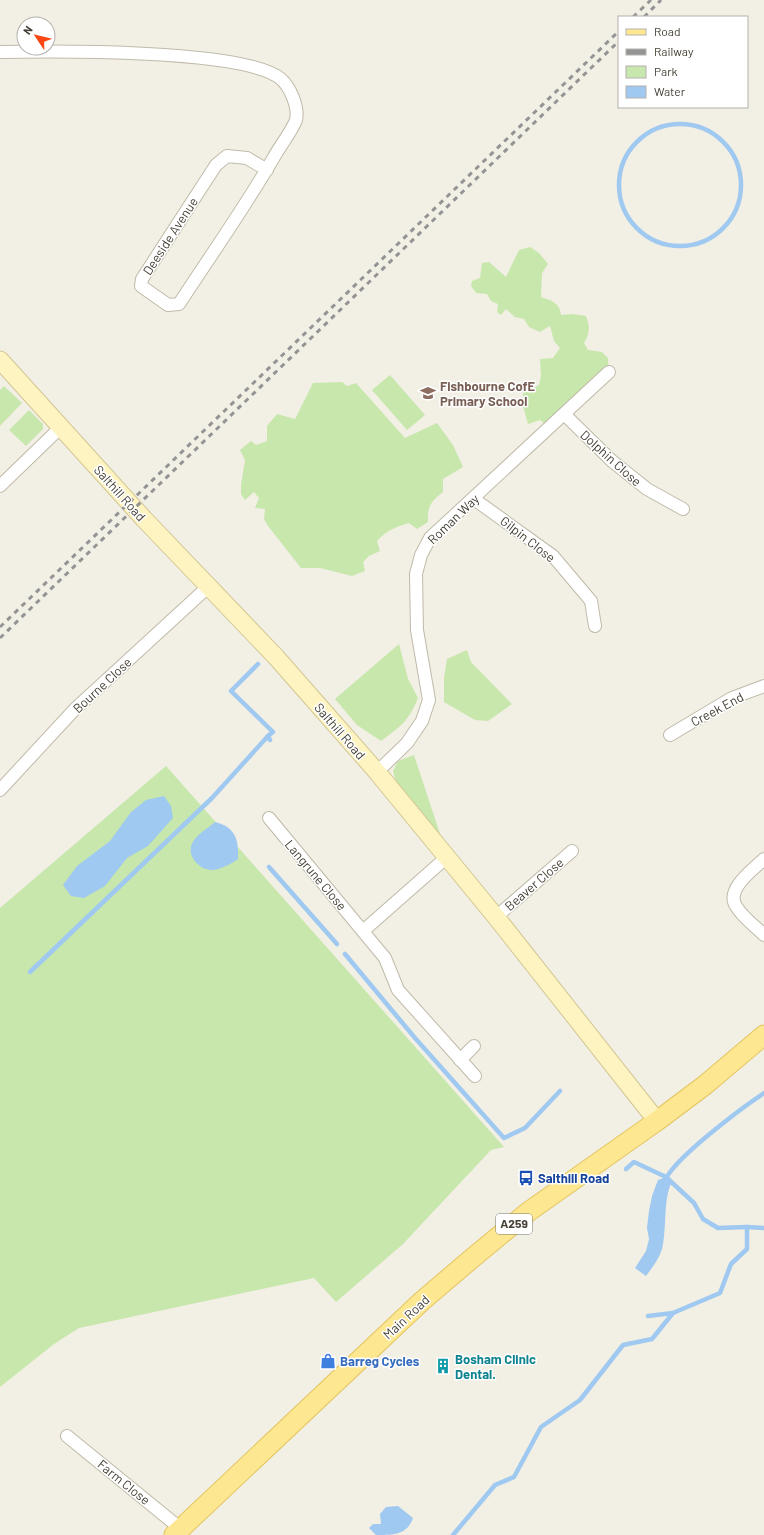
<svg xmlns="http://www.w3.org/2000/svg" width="764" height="1535" font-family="Barlow,sans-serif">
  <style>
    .green { fill: #c8e7ac }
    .water { fill: #9fc9f0 }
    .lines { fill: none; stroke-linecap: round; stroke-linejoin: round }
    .stream { stroke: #9fc9f0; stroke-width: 4.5 }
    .street-casing { stroke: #c0baa9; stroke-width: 14 }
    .secondary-casing { stroke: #d2c693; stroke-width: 19 }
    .primary-casing { stroke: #e3c561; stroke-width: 21 }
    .street { stroke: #fff; stroke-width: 12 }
    .secondary { stroke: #fef4c1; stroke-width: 17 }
    .primary { stroke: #fee791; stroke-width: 19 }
    .rail { stroke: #949494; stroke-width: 3; stroke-dasharray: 5 5; stroke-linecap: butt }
    .labels { text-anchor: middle; stroke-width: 3; stroke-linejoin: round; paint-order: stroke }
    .shield { fill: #fff; stroke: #7c7971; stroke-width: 1 }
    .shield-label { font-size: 12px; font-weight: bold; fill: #443f34 }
    .street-label { font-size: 13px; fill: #443f34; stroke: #fff }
    .education-label { font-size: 13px; font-weight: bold; fill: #785e54; stroke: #fff; text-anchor: start }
    .transit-label { font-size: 13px; font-weight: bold; fill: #164399; stroke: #fff; text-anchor: start }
    .culture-label { font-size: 13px; font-weight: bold; fill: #0d838f; stroke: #fff; text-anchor: start }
    .shop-label { font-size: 13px; font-weight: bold; fill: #366cbe; stroke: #fff; text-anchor: start }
  </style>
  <rect width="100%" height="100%" fill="#f2efe4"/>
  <!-- green -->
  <g class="green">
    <path d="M530 247 539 253 548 264 542 273 541 297C551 300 560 303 561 315L572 314 586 316C590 326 590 334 584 343L588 350 602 352 608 358 609 377 604 385 598 387 545 424 540 420 528 424 523 406V393L539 385 541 376 540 359 553 358 560 348 554 341 550 326 540 332 529 327 524 319 515 317 506 309 501 315 497 312 498 304 491 301 487 294 476 293 471 286 472 281 480 278 482 263 489 262 506 277 519 250Z"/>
    <polygon points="390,375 425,415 407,430 372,390"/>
    <path d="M342 382 347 386 356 383 405 438 437 423 453 445 463 467 443 479V492C431 501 427 507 428 522L417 529 409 523C396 527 387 530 377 541L380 551 369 556 363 562 365 571 352 576 320 568H301L268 526 264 519 265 509 255 508 259 498 254 492 245 500 241 494V485L245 460 240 450 251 441 256 445 267 441V426L277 414 295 419 313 383Z"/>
    <polygon points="4,386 22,403 0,426 0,390"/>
    <polygon points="29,410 43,424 43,429 26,446 9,430"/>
    <path d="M399 644 408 679 418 698C409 721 400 727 381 741L357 725 335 699Z"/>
    <polygon points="467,650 471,662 512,704 488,721 475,720 444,702 444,678 447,659"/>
    <polygon points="414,755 441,837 396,782 393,771 398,761"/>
    <polygon points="166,766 504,1147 491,1150 403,1244 336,1302 314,1278 79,1328 54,1344 0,1387 0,908"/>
  </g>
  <!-- water -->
  <g class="water">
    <polygon points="164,796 171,806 173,818 148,846 127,858 105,886 84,898 71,896 63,885 77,866 110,841 131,812 146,800"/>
    <path d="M215 822C235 827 239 839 238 859 223 869 207 877 194 860 191 856 190 851 191 846 195 835 207 829 215 822Z"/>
    <path d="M666 1177 672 1182C663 1197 667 1230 662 1249 659 1259 652 1268 646 1276L635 1268 646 1251 649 1239 647 1228 649 1211 652 1196 658 1180Z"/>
    <path d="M398 1506 413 1518C407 1535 394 1535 376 1535L369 1528 373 1524H381L380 1514 386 1507Z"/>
  </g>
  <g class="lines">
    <!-- stream -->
    <g class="stream">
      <circle cx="680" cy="185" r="61"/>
      <polyline points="258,664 231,691 273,732 268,736"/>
      <polyline points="269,867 337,944"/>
      <polyline points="345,954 415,1038 504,1138 525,1128 560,1091"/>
      <polyline points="30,972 212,798 268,736 270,740"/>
      <polyline points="626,1169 634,1162 666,1177 694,1203 703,1219 718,1228 747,1227"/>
      <path d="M664 1183C670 1161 743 1107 764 1093"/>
      <polyline points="648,1316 673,1313"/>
      <polyline points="453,1535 495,1485 514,1477 541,1427 580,1400 623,1345 652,1339 673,1313 720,1293 731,1264 747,1249 747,1227 764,1228"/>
    </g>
    <defs>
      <g id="street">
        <path d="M0 52C52 51 246 49 281 79 290 87 299 107 296 120 292 131 280 146 274 157 245 207 211 255 179 304L168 305 141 286 142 279 216 165 227 156 247 158 267 170"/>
        <polyline points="564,414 612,461 647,489 683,509"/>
        <polyline points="0,486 61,427"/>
        <polyline points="474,499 553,556 591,601 595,626"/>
        <polyline points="670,735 732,698 764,686"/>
        <polyline points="377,772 407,743 422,721 429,700 417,630 416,574 421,555 430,538 609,372"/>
        <polyline points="0,790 75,709 209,586"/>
        <polyline points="269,818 385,958 398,990 475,1076"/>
        <path d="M764 859C754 869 725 889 736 906 742 917 755 926 764 935"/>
        <polyline points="496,917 572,851"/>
        <polyline points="363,931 447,857"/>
        <polyline points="460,1060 474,1046"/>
        <polyline points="67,1436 181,1529"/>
      </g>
      <polyline id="secondary" points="0,360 144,519 276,657 377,772 496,917 657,1121"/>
      <polyline id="primary" points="174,1535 422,1301 470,1260 528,1212 657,1121 705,1085 764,1035"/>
    </defs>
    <!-- street casing -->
    <use href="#street" class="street-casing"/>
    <!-- secondary casing -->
    <use href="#secondary" class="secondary-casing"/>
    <!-- primary casing -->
    <use href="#primary" class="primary-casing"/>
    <!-- street -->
    <use href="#street" class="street"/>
    <!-- secondary -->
    <use href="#secondary" class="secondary"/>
    <!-- primary -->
    <use href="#primary" class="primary"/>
    <!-- rail -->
    <g class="rail">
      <polyline points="633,17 651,0"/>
      <polyline points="644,17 661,0"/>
      <polyline points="0,627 619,31"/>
      <polyline points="0,638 619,41"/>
    </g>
  </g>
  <!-- icons -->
  <defs>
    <symbol id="school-bare" viewBox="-9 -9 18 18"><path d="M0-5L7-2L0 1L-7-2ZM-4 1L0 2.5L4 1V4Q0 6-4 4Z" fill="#8d6e63" stroke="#fff" stroke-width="2.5" paint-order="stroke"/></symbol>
    <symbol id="bus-bare" viewBox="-9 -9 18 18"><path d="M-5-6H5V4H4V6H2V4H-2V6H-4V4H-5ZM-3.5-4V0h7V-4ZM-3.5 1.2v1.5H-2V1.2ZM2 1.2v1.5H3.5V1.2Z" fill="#1a4fb4" stroke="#fff" stroke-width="2.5" paint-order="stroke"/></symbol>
    <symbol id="shop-bare" viewBox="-9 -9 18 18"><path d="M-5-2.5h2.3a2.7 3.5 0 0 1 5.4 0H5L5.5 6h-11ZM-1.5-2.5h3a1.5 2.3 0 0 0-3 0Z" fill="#3f7fe0" stroke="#fff" stroke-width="2.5" paint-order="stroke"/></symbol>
    <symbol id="building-bare" viewBox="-9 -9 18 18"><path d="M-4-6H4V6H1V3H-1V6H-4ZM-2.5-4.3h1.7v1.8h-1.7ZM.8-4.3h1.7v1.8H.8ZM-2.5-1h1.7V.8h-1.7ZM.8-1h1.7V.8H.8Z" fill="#0f9aa8" stroke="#fff" stroke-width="2.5" paint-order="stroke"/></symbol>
  </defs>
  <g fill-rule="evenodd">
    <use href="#school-bare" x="417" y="382" width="22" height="22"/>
    <use href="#bus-bare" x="515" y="1167" width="22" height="22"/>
    <use href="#shop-bare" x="317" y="1350" width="22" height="22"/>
    <use href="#building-bare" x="432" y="1355" width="22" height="22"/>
  </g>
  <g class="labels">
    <!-- shield labels -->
    <rect class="shield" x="496" y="1214" width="36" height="20" rx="3"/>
    <g class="shield-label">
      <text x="514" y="1228">A259</text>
    </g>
    <!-- street labels -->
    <g class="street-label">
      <text transform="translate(170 236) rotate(-57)" y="5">Deeside Avenue</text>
      <text transform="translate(611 458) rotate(42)" y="5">Dolphin Close</text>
      <text transform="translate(120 493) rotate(48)" y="5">Salthill Road</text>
      <text transform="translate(453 519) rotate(-44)" y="5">Roman Way</text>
      <text transform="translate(528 539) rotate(38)" y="5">Gilpin Close</text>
      <text transform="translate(102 685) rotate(-43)" y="5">Bourne Close</text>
      <text transform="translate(717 709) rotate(-28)" y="5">Creek End</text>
      <text transform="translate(340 731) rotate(49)" y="5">Salthill Road</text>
      <text transform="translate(316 875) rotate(50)" y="5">Langrune Close</text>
      <text transform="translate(534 884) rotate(-41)" y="5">Beaver Close</text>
      <text transform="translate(406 1317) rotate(-43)" y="5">Main Road</text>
      <text transform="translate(124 1482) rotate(39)" y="5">Farm Close</text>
    </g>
    <!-- education labels -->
    <g class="education-label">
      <text x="440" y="391">Fishbourne CofE<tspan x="440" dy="15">Primary School</tspan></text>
    </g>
    <!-- transit labels -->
    <g class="transit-label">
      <text x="538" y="1183">Salthill Road</text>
    </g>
    <!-- culture labels -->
    <g class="culture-label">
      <text x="455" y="1364">Bosham Clinic<tspan x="455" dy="15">Dental.</tspan></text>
    </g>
    <!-- shop labels -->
    <g class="shop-label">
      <text x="340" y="1366">Barreg Cycles</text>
    </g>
  </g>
  <!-- legend -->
  <rect x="618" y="16" width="130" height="92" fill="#ffffff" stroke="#b4b2ae"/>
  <rect x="626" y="29" width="20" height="6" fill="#fee791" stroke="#b4b2ae"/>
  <text x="654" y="36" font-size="12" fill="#443f34">Road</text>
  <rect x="626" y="49" width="20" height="6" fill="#949494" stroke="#b4b2ae"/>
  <text x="654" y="56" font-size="12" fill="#443f34">Railway</text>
  <rect x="626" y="66" width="20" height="12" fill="#c8e7ac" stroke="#b4b2ae"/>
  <text x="654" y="76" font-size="12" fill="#443f34">Park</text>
  <rect x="626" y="86" width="20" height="12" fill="#9fc9f0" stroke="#b4b2ae"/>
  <text x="654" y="96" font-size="12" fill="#443f34">Water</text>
  <!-- north arrow -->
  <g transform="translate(36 36) rotate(305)"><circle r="19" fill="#ffffff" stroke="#b4b2ae"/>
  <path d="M0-3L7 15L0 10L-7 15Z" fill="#fa4713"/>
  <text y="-6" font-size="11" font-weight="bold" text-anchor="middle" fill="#443f34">N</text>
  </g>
</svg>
